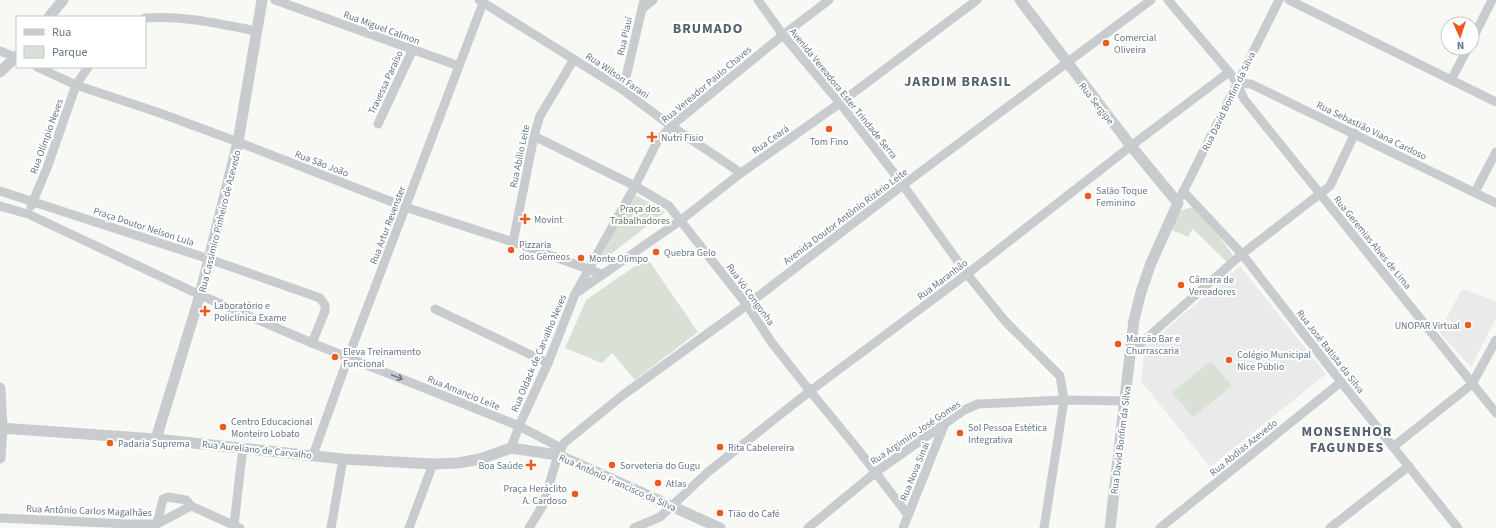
<svg xmlns="http://www.w3.org/2000/svg" width="1496" height="528" font-family="'Source Sans 3',sans-serif">
  <style>
    .built { fill: #e9eae9 }
    .green { fill: #d9e1d6 }
    .lines { fill: none; stroke-linecap: round; stroke-linejoin: round }
    .minor { stroke: #c8cccf; stroke-width: 9 }
    .tertiary { stroke: #c8cccf; stroke-width: 11 }
    .oneway { stroke: #6a7b8c }
    .poi-dot { fill: #f0591d; stroke: #fff; stroke-width: 1.5 }
    .labels { text-anchor: middle; stroke-width: 4; stroke-linejoin: round; paint-order: stroke }
    .street-label { font-size: 10px; fill: #657789; stroke: #fff }
    .poi-label { font-size: 10px; fill: #657789; stroke: #fff; text-anchor: start }
    .park-label { font-size: 10px; fill: #647a60; stroke: #fff }
    .district-label { font-size: 14px; font-weight: bold; letter-spacing: 1px; fill: #54616d; stroke: #fff }
  </style>
  <rect width="100%" height="100%" fill="#f8f8f5"/>
  <!-- built -->
  <g class="built">
    <polygon points="1240,266 1326,374 1210,467 1141,381 1145,347"/>
    <polygon points="1462,289 1496,301 1496,318 1471,367 1439,332"/>
  </g>
  <!-- green -->
  <g class="green">
    <polygon points="634,194 665,212 598,264"/>
    <polygon points="1193,207 1200,211 1235,258 1228,263 1193,229 1188,237 1172,230 1179,211"/>
    <polygon points="647,258 698,332 635,380 612,353 602,363 565,348 586,300"/>
    <polygon points="1211,361 1232,386 1193,417 1172,392"/>
  </g>
  <g class="lines">
    <!-- minor -->
    <g class="minor">
      <polyline points="275,0 459,66"/>
      <polyline points="479,0 623,90 671,126 741,173"/>
      <polyline points="758,0 783,35 840,103 903,185 967,274 1005,321 1060,376 1064,400 1044,528"/>
      <polyline points="1168,0 1229,72 1237,83 1244,99 1496,413"/>
      <polyline points="1289,0 1496,102"/>
      <polyline points="642,9 653,0"/>
      <path d="M145 18C183 15 220 24 257 31"/>
      <polyline points="1472,40 1492,0"/>
      <polyline points="0,51 17,58"/>
      <polyline points="37,67 76,85 157,112 238,142 405,207 513,242 602,274"/>
      <polyline points="1451,80 1468,48"/>
      <polyline points="1237,83 1251,84 1496,203"/>
      <polyline points="623,90 644,0"/>
      <polyline points="378,124 413,49"/>
      <polyline points="534,136 635,186 669,206 747,305 772,343 810,391 856,447 908,515"/>
      <polyline points="0,191 209,259 320,298 325,305 325,311 312,343"/>
      <polyline points="1183,191 1242,254 1341,382 1458,528"/>
      <polyline points="1475,192 1496,152"/>
      <polyline points="1181,196 1279,0"/>
      <polyline points="0,206 28,214 200,295 312,343 519,426 561,448"/>
      <polyline points="31,206 47,168 76,85 88,67"/>
      <polyline points="513,242 534,136 540,116 574,59"/>
      <polyline points="579,291 681,220 741,173 840,103 977,0"/>
      <polyline points="435,309 548,363"/>
      <polyline points="1131,352 1242,254 1330,186 1355,133"/>
      <polyline points="1393,447 1472,384 1496,340"/>
      <polyline points="511,448 519,426 548,363 575,294 635,186 657,142 671,126 783,35 829,0"/>
      <polyline points="313,455 348,358 483,3"/>
      <polyline points="0,518 128,524 157,524 191,506 240,528"/>
      <polyline points="157,524 163,499 168,497 186,500 191,506"/>
      <polyline points="234,525 243,447"/>
      <polyline points="331,528 343,459"/>
      <polyline points="409,528 433,464"/>
      <polyline points="529,528 543,505 558,455 564,443 623,395 747,305 903,185 1151,0"/>
      <polyline points="634,528 660,517 708,472 810,391 967,274 1131,146 1229,72"/>
      <polyline points="808,528 876,472 964,410 978,404 1064,400 1125,401"/>
      <polyline points="903,528 945,423"/>
      <polyline points="1160,528 1341,382"/>
      <polyline points="1330,528 1409,466"/>
    </g>
    <!-- tertiary -->
    <g class="tertiary">
      <polyline points="1020,0 1131,146 1178,203 1151,263 1141,292 1134,320 1110,528"/>
      <polyline points="49,17 63,0"/>
      <polyline points="0,72 17,56"/>
      <polyline points="0,388 2,428 0,458"/>
      <polyline points="0,428 156,439 343,459 433,464 458,463 480,459 511,448 558,455 720,528"/>
      <polyline points="156,439 200,295 238,142 262,0"/>
    </g>
  </g>
  <!-- one-way arrows -->
  <defs><path id="oneway-shaft" d="M-6 0H5M1.5-3L5.5 0L1.5 3" fill="none" stroke-width="1.6" stroke-linecap="round" stroke-linejoin="round"/></defs>
  <use class="oneway" href="#oneway-shaft" transform="translate(397 377) rotate(22)"/>
  <!-- markers -->
  <g class="poi-dot">
    <circle cx="1106" cy="43" r="4"/>
    <circle cx="829" cy="129" r="4"/>
    <path d="M650 131h4v4h4v4h-4v4h-4v-4h-4v-4h4z"/>
    <circle cx="1088" cy="196" r="4"/>
    <path d="M523 213h4v4h4v4h-4v4h-4v-4h-4v-4h4z"/>
    <circle cx="511" cy="250" r="4"/>
    <circle cx="656" cy="252" r="4"/>
    <circle cx="581" cy="258" r="4"/>
    <circle cx="1181" cy="285" r="4"/>
    <path d="M203 305h4v4h4v4h-4v4h-4v-4h-4v-4h4z"/>
    <circle cx="1468" cy="325" r="4"/>
    <circle cx="1118" cy="344" r="4"/>
    <circle cx="335" cy="357" r="4"/>
    <circle cx="1229" cy="360" r="4"/>
    <circle cx="223" cy="427" r="4"/>
    <circle cx="960" cy="433" r="4"/>
    <circle cx="110" cy="443" r="4"/>
    <circle cx="720" cy="447" r="4"/>
    <path d="M529 459h4v4h4v4h-4v4h-4v-4h-4v-4h4z"/>
    <circle cx="612" cy="465" r="4"/>
    <circle cx="658" cy="483" r="4"/>
    <circle cx="575" cy="494" r="4"/>
    <circle cx="720" cy="513" r="4"/>
  </g>
  <g class="labels">
    <!-- street labels -->
    <g class="street-label">
      <text transform="translate(382 27) rotate(20)" y="4">Rua Miguel Calmon</text>
      <text transform="translate(624 36) rotate(-77)" y="4">Rua Piauí</text>
      <text transform="translate(618 75) rotate(34)" y="4">Rua Wilson Farani</text>
      <text transform="translate(385 82) rotate(-65)" y="4">Travessa Paraíso</text>
      <text transform="translate(706 84) rotate(-40)" y="4">Rua Vereador Paulo Chaves</text>
      <text transform="translate(844 93) rotate(51)" y="4">Avenida Vereadora Ester Trindade Serra</text>
      <text transform="translate(1228 101) rotate(-64)" y="4">Rua David Bonfim da Silva</text>
      <text transform="translate(1097 103) rotate(52)" y="4">Rua Sergipe</text>
      <text transform="translate(1372 130) rotate(26)" y="4">Rua Sebastião Viana Cardoso</text>
      <text transform="translate(46 136) rotate(-70)" y="4">Rua Olímpio Neves</text>
      <text transform="translate(770 139) rotate(-35)" y="4">Rua Ceará</text>
      <text transform="translate(519 156) rotate(-78)" y="4">Rua Abílio Leite</text>
      <text transform="translate(322 163) rotate(21)" y="4">Rua São João</text>
      <text transform="translate(845 216) rotate(-37)" y="4">Avenida Doutor Antônio Rizério Leite</text>
      <text transform="translate(219 221) rotate(-76)" y="4">Rua Cassimiro Pinheiro de Azevedo</text>
      <text transform="translate(387 225) rotate(-69)" y="4">Rua Artur Revenster</text>
      <text transform="translate(144 226) rotate(18)" y="4">Praça Doutor Nelson Lula</text>
      <text transform="translate(1373 242) rotate(51)" y="4">Rua Geremias Alves de Lima</text>
      <text transform="translate(942 279) rotate(-37)" y="4">Rua Maranhão</text>
      <text transform="translate(751 294) rotate(54)" y="4">Rua Vó Congonha</text>
      <text transform="translate(1331 351) rotate(52)" y="4">Rua José Batista da Silva</text>
      <text transform="translate(538 353) rotate(-67)" y="4">Rua Oldack de Carvalho Neves</text>
      <text transform="translate(464 392) rotate(22)" y="4">Rua Amancio Leite</text>
      <text transform="translate(915 432) rotate(-34)" y="4">Rua Argimiro José Gomes</text>
      <text transform="translate(1120 440) rotate(-83)" y="4">Rua David Bonfim da Silva</text>
      <text transform="translate(1243 447) rotate(-39)" y="4">Rua Abdias Azevedo</text>
      <text transform="translate(257 449) rotate(6)" y="4">Rua Aureliano de Carvalho</text>
      <text transform="translate(914 471) rotate(-68)" y="4">Rua Nova Sinai</text>
      <text transform="translate(618 482) rotate(24)" y="4">Rua Antônio Francisco da Silva</text>
      <text transform="translate(89 510) rotate(2)" y="4">Rua Antônio Carlos Magalhães</text>
    </g>
    <!-- poi labels -->
    <g class="poi-label">
      <text x="1114" y="41">Comercial<tspan x="1114" dy="12">Oliveira</tspan></text>
      <text x="661" y="141">Nutri Fisio</text>
      <text x="829" y="145" text-anchor="middle">Tom Fino</text>
      <text x="1096" y="194">Salão Toque<tspan x="1096" dy="12">Feminino</tspan></text>
      <text x="534" y="223">Movint</text>
      <text x="519" y="248">Pizzaria<tspan x="519" dy="12">dos Gêmeos</tspan></text>
      <text x="664" y="256">Quebra Gelo</text>
      <text x="589" y="262">Monte Olimpo</text>
      <text x="1189" y="283">Câmara de<tspan x="1189" dy="12">Vereadores</tspan></text>
      <text x="214" y="309">Laboratório e<tspan x="214" dy="12">Policlínica Exame</tspan></text>
      <text x="1460" y="329" text-anchor="end">UNOPAR Virtual</text>
      <text x="1126" y="342">Marcão Bar e<tspan x="1126" dy="12">Churrascaria</tspan></text>
      <text x="343" y="355">Eleva Treinamento<tspan x="343" dy="12">Funcional</tspan></text>
      <text x="1237" y="358">Colégio Municipal<tspan x="1237" dy="12">Nice Públio</tspan></text>
      <text x="231" y="425">Centro Educacional<tspan x="231" dy="12">Monteiro Lobato</tspan></text>
      <text x="968" y="431">Sol Pessoa Estética<tspan x="968" dy="12">Integrativa</tspan></text>
      <text x="118" y="447">Padaria Suprema</text>
      <text x="728" y="451">Rita Cabelereira</text>
      <text x="523" y="469" text-anchor="end">Boa Saúde</text>
      <text x="620" y="469">Sorveteria do Gugu</text>
      <text x="666" y="487">Atlas</text>
      <text x="567" y="492" text-anchor="end">Praça Heráclito<tspan x="567" dy="12">A. Cardoso</tspan></text>
      <text x="728" y="517">Tião do Café</text>
    </g>
    <!-- park labels -->
    <g class="park-label">
      <text x="640" y="212">Praça dos<tspan x="640" dy="12">Trabalhadores</tspan></text>
    </g>
    <!-- district labels -->
    <g class="district-label">
      <text x="708" y="33">BRUMADO</text>
      <text x="958" y="86">JARDIM BRASIL</text>
      <text x="1347" y="436">MONSENHOR<tspan x="1347" dy="16">FAGUNDES</tspan></text>
    </g>
  </g>
  <!-- legend -->
  <rect x="16" y="16" width="130" height="52" fill="#ffffff" stroke="#c1c9d0"/>
  <rect x="24" y="29" width="20" height="6" fill="#c8cccf" stroke="#c1c9d0"/>
  <text x="52" y="36" font-size="12" fill="#657789">Rua</text>
  <rect x="24" y="46" width="20" height="12" fill="#d9e1d6" stroke="#c1c9d0"/>
  <text x="52" y="56" font-size="12" fill="#657789">Parque</text>
  <!-- north arrow -->
  <g transform="translate(1460 36) rotate(177)"><circle r="19" fill="#ffffff" stroke="#c1c9d0"/>
  <path d="M0-3L7 15L0 10L-7 15Z" fill="#f0591d"/>
  <text y="-6" font-size="11" font-weight="bold" text-anchor="middle" fill="#657789">N</text>
  </g>
</svg>
